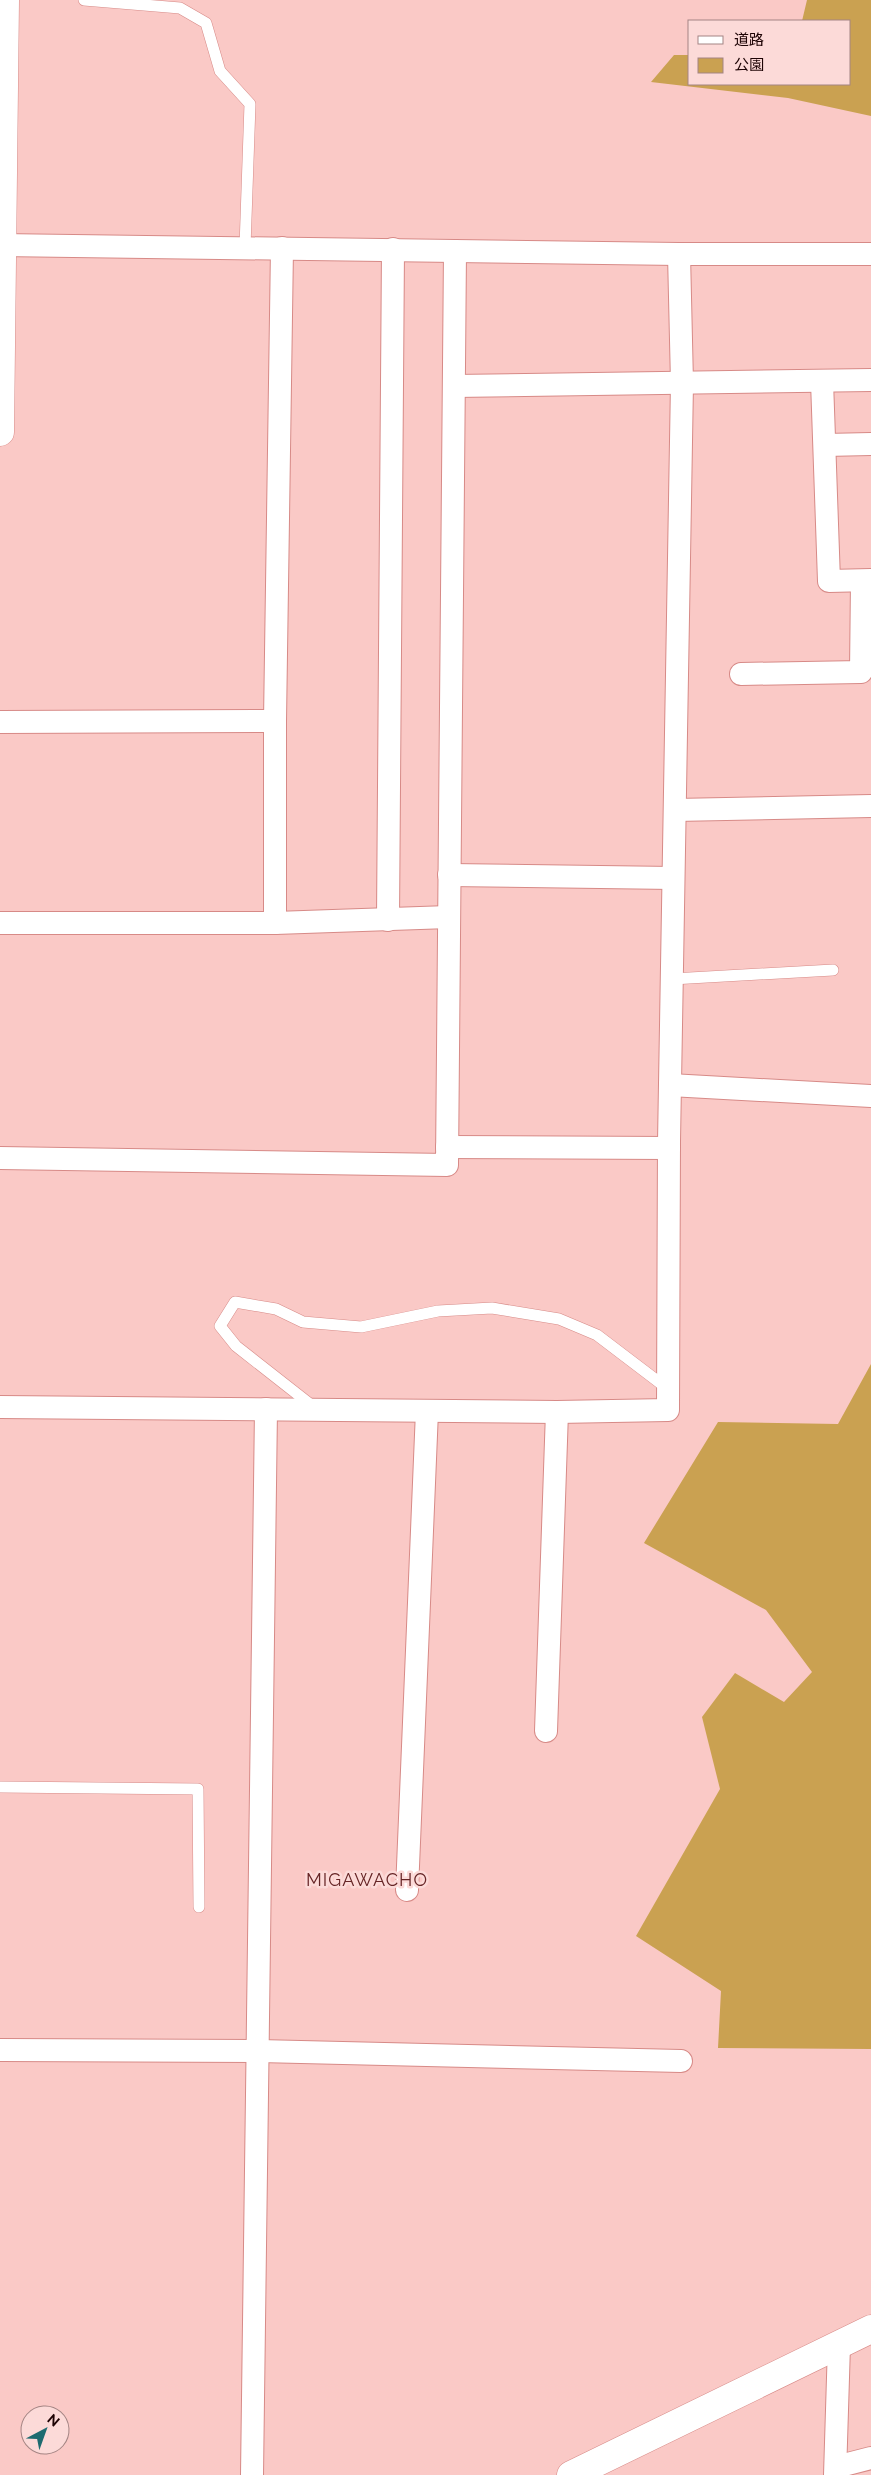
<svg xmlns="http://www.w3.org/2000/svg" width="871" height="2475" font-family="Raleway,'Noto Sans JP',sans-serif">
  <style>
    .green { fill: #caa151 }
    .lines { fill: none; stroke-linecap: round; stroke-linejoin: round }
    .lane-casing { stroke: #d78a87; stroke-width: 12 }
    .street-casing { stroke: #d78a87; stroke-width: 24 }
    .secondary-casing { stroke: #d78a87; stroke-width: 29 }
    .lane { stroke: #fff; stroke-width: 11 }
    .street { stroke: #fff; stroke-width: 22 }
    .secondary { stroke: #fff; stroke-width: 28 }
    .labels { text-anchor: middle; stroke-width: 5; stroke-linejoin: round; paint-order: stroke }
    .quarter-label { font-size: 18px; letter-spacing: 1px; fill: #662526; stroke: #fcdad8 }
  </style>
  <rect width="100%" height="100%" fill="#fac9c6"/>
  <!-- green -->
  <g class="green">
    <polygon points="807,0 871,0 871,116 788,98 651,82 674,55 690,55 690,84 850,84 850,21 802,21"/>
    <polygon points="871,1364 871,2049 718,2048 721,1991 636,1936 720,1789 702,1717 735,1673 784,1702 812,1672 766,1610 644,1543 718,1422 838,1424"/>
  </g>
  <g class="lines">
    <defs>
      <g id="lane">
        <polyline points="84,0 180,8 206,23 220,71 250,104 245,247"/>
        <polyline points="672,979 833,970"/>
        <polyline points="315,1408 236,1346 220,1326 235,1302 276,1309 303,1322 361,1327 438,1311 492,1308 559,1319 597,1335 668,1389"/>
        <polyline points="0,1787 198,1789 199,1907"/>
      </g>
      <g id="street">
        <polyline points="0,245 679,254 871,254"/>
        <polyline points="822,381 829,581 871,580"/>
        <polyline points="454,386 871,380"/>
        <polyline points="825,445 871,444"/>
        <polyline points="741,674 861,672 862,581"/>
        <polyline points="0,722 275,721"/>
        <polyline points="675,810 871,806"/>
        <polyline points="449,875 673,878"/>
        <polyline points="388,920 393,249"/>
        <polyline points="0,923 275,923 449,917"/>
        <polyline points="275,923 275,721 282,248"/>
        <polyline points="670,1085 871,1096"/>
        <polyline points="447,1147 669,1148"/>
        <polyline points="0,1158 447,1165 455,251"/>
        <polyline points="0,1407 557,1412 668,1410 669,1142 682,383 679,254"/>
        <polyline points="546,1731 557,1412"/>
        <polyline points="407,1890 427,1411"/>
        <polyline points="0,2050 259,2051 681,2061"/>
        <polyline points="836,2467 871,2458"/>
        <polyline points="252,2475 266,1409"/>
        <polyline points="835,2475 839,2345"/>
      </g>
      <g id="secondary">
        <polyline points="0,432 5,0"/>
        <polyline points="571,2475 871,2329"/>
      </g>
    </defs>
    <!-- lane casing -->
    <use href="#lane" class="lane-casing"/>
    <!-- street casing -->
    <use href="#street" class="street-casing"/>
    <!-- secondary casing -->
    <use href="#secondary" class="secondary-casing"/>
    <!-- lane -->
    <use href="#lane" class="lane"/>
    <!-- street -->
    <use href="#street" class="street"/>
    <!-- secondary -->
    <use href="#secondary" class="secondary"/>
  </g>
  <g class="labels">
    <!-- quarter labels -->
    <g class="quarter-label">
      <text x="367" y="1886">MIGAWACHO</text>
    </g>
  </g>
  <!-- legend -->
  <rect x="688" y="20" width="162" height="65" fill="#fcdad8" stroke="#a38483"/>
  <rect x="698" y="36" width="25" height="8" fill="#ffffff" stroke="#a38483"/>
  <text x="734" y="45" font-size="15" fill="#1d0304">道路</text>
  <rect x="698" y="58" width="25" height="15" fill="#caa151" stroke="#a38483"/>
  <text x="734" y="70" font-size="15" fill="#1d0304">公園</text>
  <!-- north arrow -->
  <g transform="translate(45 2430) rotate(41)"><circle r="24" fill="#fcdad8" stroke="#a38483"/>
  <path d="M0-4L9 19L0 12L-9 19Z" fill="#1e6b70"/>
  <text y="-8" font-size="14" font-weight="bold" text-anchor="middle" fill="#1d0304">N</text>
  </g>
</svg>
